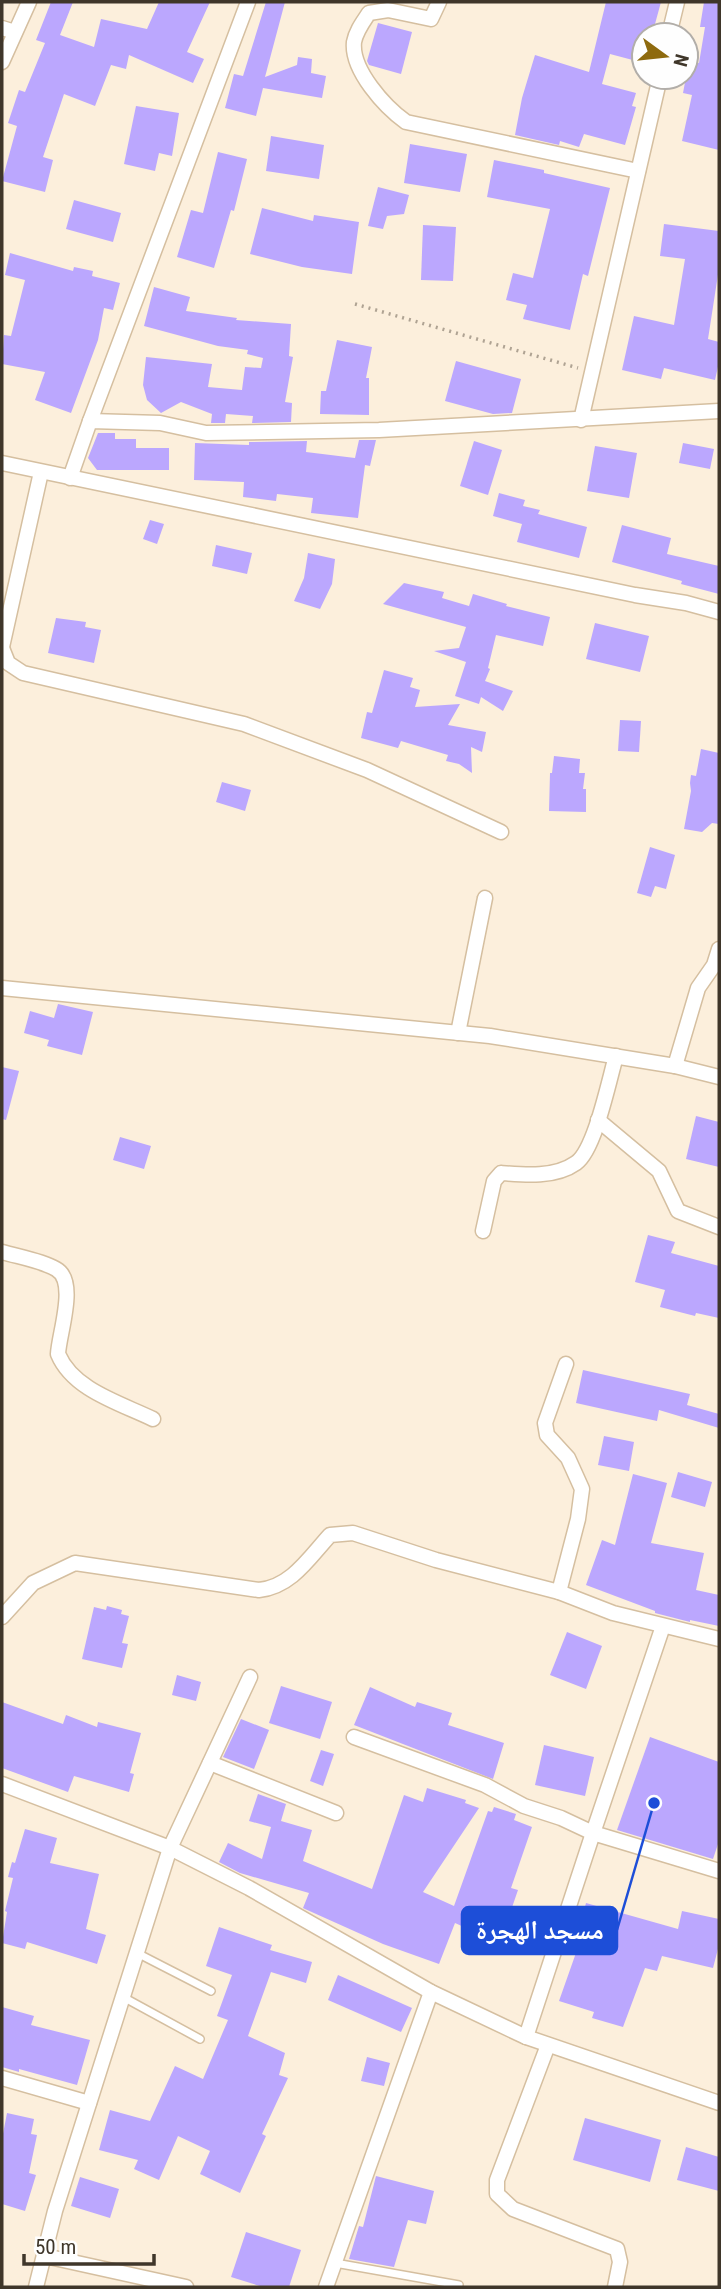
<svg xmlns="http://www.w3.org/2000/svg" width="721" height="2289" font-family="'Roboto Condensed','Noto Naskh Arabic',sans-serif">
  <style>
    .building { fill: #bba7fe }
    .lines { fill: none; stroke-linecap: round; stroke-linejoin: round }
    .service-casing { stroke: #d5bfa0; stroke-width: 10 }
    .minor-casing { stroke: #d5bfa0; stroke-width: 17 }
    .path { stroke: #afa393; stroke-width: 3.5; stroke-dasharray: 2 5; stroke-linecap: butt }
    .service { stroke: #fff; stroke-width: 7 }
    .minor { stroke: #fff; stroke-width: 14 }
    .leader { fill: none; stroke: #1d4ed8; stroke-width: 2.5 }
    .callout-dot { fill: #1d4ed8; stroke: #fefefe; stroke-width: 2.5 }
    .callout { fill: #1d4ed8; stroke: #1d4ed8; stroke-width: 2.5 }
    .callout-label { font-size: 26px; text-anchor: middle; font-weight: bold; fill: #fff }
  </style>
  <rect width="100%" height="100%" fill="#fcefdc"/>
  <!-- building -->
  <g class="building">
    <polygon points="51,2 73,2 60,35 94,47 101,19 147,29 159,2 210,2 187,52 204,59 193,83 129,55 126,69 111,65 95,106 64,94 43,157 53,160 45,192 2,181 17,126 8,123 19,90 25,92 45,43 36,40"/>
    <polygon points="266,2 285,2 265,77 297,65 298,57 312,59 311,73 326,76 322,98 263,88 256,116 225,108 234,74 243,76"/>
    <polygon points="606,2 661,2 652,35 644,35 644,63 610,54 602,84 636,93 632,106 636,107 625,145 584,134 579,147 560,141 559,145 515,135 522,98 535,55 589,72"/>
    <polygon points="704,2 719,2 719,150 682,141 692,95 683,93 689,61 699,63 705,27 700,27"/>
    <polygon points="378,23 412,32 401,74 369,65 367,61"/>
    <polygon points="136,106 179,113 172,156 159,153 155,171 124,164"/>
    <polygon points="271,136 324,145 319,179 266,171"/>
    <polygon points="410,144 467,154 460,192 404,183"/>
    <polygon points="218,152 247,159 234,211 231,210 214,268 177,257 191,210 203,213"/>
    <polygon points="494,160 544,170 544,173 610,188 588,276 583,274 570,330 523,319 527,305 506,300 513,273 533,278 550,209 487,197"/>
    <polygon points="378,187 409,195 404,214 387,216 383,229 368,226"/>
    <polygon points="74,200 121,213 113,242 66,229"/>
    <polygon points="262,208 313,221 314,215 359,222 352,274 302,267 250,254"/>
    <polygon points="664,224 719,231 719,268 708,339 719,342 719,362 715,380 664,368 661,379 622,370 634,316 674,325 685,259 660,256"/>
    <polygon points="423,225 456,227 453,281 421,280"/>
    <polygon points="10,253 73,271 74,267 93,271 92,276 120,283 113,310 104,308 98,340 71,413 35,400 45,372 2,364 4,335 11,336 25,280 5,275"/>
    <polygon points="154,287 190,297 186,311 237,318 236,320 291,324 289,356 293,357 285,402 292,403 291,422 252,423 253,416 226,414 225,423 211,423 212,414 181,402 161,413 147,400 143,385 146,357 212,364 208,387 242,390 245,367 261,368 263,358 247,354 248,350 218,346 144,326"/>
    <polygon points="337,340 372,347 366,378 369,378 369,415 320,414 321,391 326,391"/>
    <polygon points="456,361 521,379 512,413 493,414 445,401"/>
    <polygon points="98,433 115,433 115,439 136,439 136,448 169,448 169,470 97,470 88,458"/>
    <polygon points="359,440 376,440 370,466 365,465 358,518 311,513 313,498 277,494 276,501 243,497 244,482 194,480 195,443 249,445 249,442 307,441 306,452 355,458"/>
    <polygon points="474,441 502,450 488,495 460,486"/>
    <polygon points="683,443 714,449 710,469 679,463"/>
    <polygon points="595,446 637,453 629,498 587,491"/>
    <polygon points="499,493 525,500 523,506 540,510 538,514 587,527 579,558 517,542 522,524 493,516"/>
    <polygon points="150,520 164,524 157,544 143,539"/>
    <polygon points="622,525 671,538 667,554 719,566 719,594 681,584 682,581 612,562"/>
    <polygon points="216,545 252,553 247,574 212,566"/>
    <polygon points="308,553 335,559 332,584 320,609 294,601 304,578"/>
    <polygon points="404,583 444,592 442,598 469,606 473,594 507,604 506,606 550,617 543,646 496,635 488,668 490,669 485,681 513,691 503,711 481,697 479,704 455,696 466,662 434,651 459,648 466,627 383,604"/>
    <polygon points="56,618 86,622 85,627 101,630 94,663 48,653"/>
    <polygon points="595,623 649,636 640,672 586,659"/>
    <polygon points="384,670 413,678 410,687 420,690 415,707 460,704 448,725 486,732 482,752 471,747 472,773 459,764 446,761 448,755 401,741 398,748 361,738 367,712 372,713"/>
    <polygon points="620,720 641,721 639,752 618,751"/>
    <polygon points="701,749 719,753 719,824 712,823 702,832 684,829 691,791 690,783 691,775 696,776"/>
    <polygon points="554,756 580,759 579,773 585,773 583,789 586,789 586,812 549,811 550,773 552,773"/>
    <polygon points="222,782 251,790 245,811 216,802"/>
    <polygon points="650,847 675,855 666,889 655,886 651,897 637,893"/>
    <polygon points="58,1004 93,1012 82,1055 47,1046 49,1040 24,1033 30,1011 54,1018"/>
    <polygon points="2,1067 19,1071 6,1120 2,1119"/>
    <polygon points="696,1116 719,1122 719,1167 686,1159"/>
    <polygon points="120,1137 151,1146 144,1169 113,1160"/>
    <polygon points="648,1235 675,1242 671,1253 719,1266 719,1318 696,1313 695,1316 660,1307 665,1290 635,1282"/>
    <polygon points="583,1370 690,1394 687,1405 719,1414 719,1428 659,1410 657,1421 576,1403"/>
    <polygon points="604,1436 634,1442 629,1471 598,1465"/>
    <polygon points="678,1472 712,1482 705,1507 671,1497"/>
    <polygon points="633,1474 667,1483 651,1543 704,1553 696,1590 719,1595 719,1626 690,1620 690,1622 655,1613 655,1611 586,1585 602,1540 615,1545"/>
    <polygon points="107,1606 122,1610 121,1614 129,1616 122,1643 128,1644 122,1668 82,1659 94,1607 106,1610"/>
    <polygon points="567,1632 602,1646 586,1689 550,1675"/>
    <polygon points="177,1675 201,1682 196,1701 172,1695"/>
    <polygon points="281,1686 332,1702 320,1739 269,1723"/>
    <polygon points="370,1687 415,1707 417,1702 452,1713 448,1725 504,1743 493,1779 354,1725"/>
    <polygon points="2,1702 63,1724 66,1715 97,1727 98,1722 141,1733 130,1773 134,1774 129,1792 74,1776 68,1792 2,1768"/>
    <polygon points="241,1719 269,1730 254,1769 223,1757"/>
    <polygon points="650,1737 719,1762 719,1841 713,1859 617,1830"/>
    <polygon points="544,1745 594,1757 585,1796 535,1785"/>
    <polygon points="321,1750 334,1754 323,1786 310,1781"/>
    <polygon points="427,1788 466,1800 465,1803 479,1808 423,1892 454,1906 488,1811 492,1812 494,1807 516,1814 514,1820 532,1827 511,1888 518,1890 507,1922 484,1913 475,1932 455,1923 439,1964 383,1944 305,1909 303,1908 309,1893 240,1873 219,1862 228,1843 262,1859 271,1827 249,1821 258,1794 286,1804 281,1821 312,1830 303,1861 372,1889 404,1795 423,1802"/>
    <polygon points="25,1829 57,1838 50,1863 99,1874 86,1929 106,1935 97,1964 27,1942 25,1949 2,1943 7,1912 5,1911 13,1878 8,1877 12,1862 15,1863"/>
    <polygon points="586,1903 678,1929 682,1911 719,1919 719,1945 713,1968 662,1956 657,1971 645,1968 623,2027 592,2018 594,2012 559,2001 577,1950 574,1949"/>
    <polygon points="219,1927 272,1945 270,1950 312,1962 306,1983 271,1972 248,2036 285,2053 279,2075 288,2078 262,2134 266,2136 240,2193 200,2174 210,2151 178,2136 159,2180 134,2169 138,2160 99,2150 110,2110 150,2121 175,2066 203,2079 228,2020 217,2016 232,1975 206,1966"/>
    <polygon points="338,1975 412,2008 401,2032 328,2000"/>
    <polygon points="2,2007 34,2016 31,2025 90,2040 77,2085 19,2069 19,2072 2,2067"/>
    <polygon points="367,2057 390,2063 384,2086 361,2081"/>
    <polygon points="7,2113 34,2119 31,2134 37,2135 29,2173 36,2175 25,2211 2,2204 2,2139"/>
    <polygon points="585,2118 661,2140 650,2182 573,2160"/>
    <polygon points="686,2147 719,2157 719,2191 677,2180"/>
    <polygon points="376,2176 434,2191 426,2224 408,2220 394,2267 349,2259 359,2226 363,2227"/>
    <polygon points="80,2177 119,2189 110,2218 71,2206"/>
    <polygon points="246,2232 301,2250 289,2287 263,2287 231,2277"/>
  </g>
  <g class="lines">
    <defs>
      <g id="service">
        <polyline points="137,1953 211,1991"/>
        <polyline points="123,1997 200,2039"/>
        <polyline points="335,2263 459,2285"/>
      </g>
      <g id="minor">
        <path d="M439 2 431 19 388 10 369 13C363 22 356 31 354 42 351 70 385 107 406 122L638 171"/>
        <polyline points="2,28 15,32"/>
        <polyline points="669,35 677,2"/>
        <polyline points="2,62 29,2"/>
        <polyline points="581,420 660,77"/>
        <polyline points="90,421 248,2"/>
        <polyline points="2,463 635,595 686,603 719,612"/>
        <polyline points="70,478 90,421 160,423 206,433 379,430 719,411"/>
        <polyline points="2,647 41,472"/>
        <polyline points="2,648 8,663 23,673 244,724 367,770 501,832"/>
        <polyline points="2,988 490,1036 675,1066 719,1077"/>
        <polyline points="458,1033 485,898"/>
        <polyline points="675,1066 698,988 714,965 719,949"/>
        <polyline points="598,1120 659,1171 678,1211 719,1227"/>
        <path d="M483 1231 494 1181 501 1173C524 1175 555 1178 576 1163 595 1150 609 1080 616 1056"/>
        <path d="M2 1252C19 1257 40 1260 56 1269 78 1281 59 1333 58 1354 73 1390 120 1403 153 1419"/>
        <polyline points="559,1592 578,1519 582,1489 568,1458 547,1435 545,1423 566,1364"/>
        <path d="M2 1617 33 1583 75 1563 259 1590C291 1587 309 1558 330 1535L353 1533 436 1560 559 1592 613 1613 719 1639"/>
        <polyline points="354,1737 485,1785 524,1806 561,1818 593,1833 663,1626"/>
        <polyline points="210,1763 336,1813"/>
        <polyline points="2,1784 170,1848 249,1888 431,1992 526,2037 719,2103"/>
        <polyline points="526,2037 593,1833 719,1871"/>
        <polyline points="548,2045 497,2180 497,2194 513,2209 617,2249 620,2262 615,2287"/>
        <polyline points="2,2078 89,2103"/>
        <polyline points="45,2256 186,2287"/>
        <polyline points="36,2287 55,2211 170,1848 250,1677"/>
        <polyline points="326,2287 431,1992"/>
      </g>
    </defs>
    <!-- service casing -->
    <use href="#service" class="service-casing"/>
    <!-- minor casing -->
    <use href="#minor" class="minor-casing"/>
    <!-- path -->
    <polyline class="path" points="355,304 578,368"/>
    <!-- service -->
    <use href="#service" class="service"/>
    <!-- minor -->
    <use href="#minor" class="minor"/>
  </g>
  <!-- callouts -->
  <path class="leader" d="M654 1803L617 1930"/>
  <circle class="callout-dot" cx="654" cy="1803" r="7"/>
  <rect class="callout" x="462" y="1907" width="155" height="47" rx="7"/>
  <g class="callout-label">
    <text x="540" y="1939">مسجد الهجرة</text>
  </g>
  <!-- border -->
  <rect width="721" height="2289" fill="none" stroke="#3f362a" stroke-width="7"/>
  <!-- north arrow -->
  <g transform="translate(665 56) rotate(105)"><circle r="33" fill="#fefefe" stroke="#b2aea9" stroke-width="2"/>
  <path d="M0-5L12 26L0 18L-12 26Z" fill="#8e6a0e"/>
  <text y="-10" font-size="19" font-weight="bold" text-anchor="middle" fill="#3f362a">N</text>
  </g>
  <!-- scale -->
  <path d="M24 2254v10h130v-10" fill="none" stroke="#3f362a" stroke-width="3.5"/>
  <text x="35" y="2254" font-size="21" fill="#3f362a" stroke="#fefefe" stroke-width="5" paint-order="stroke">50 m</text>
</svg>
